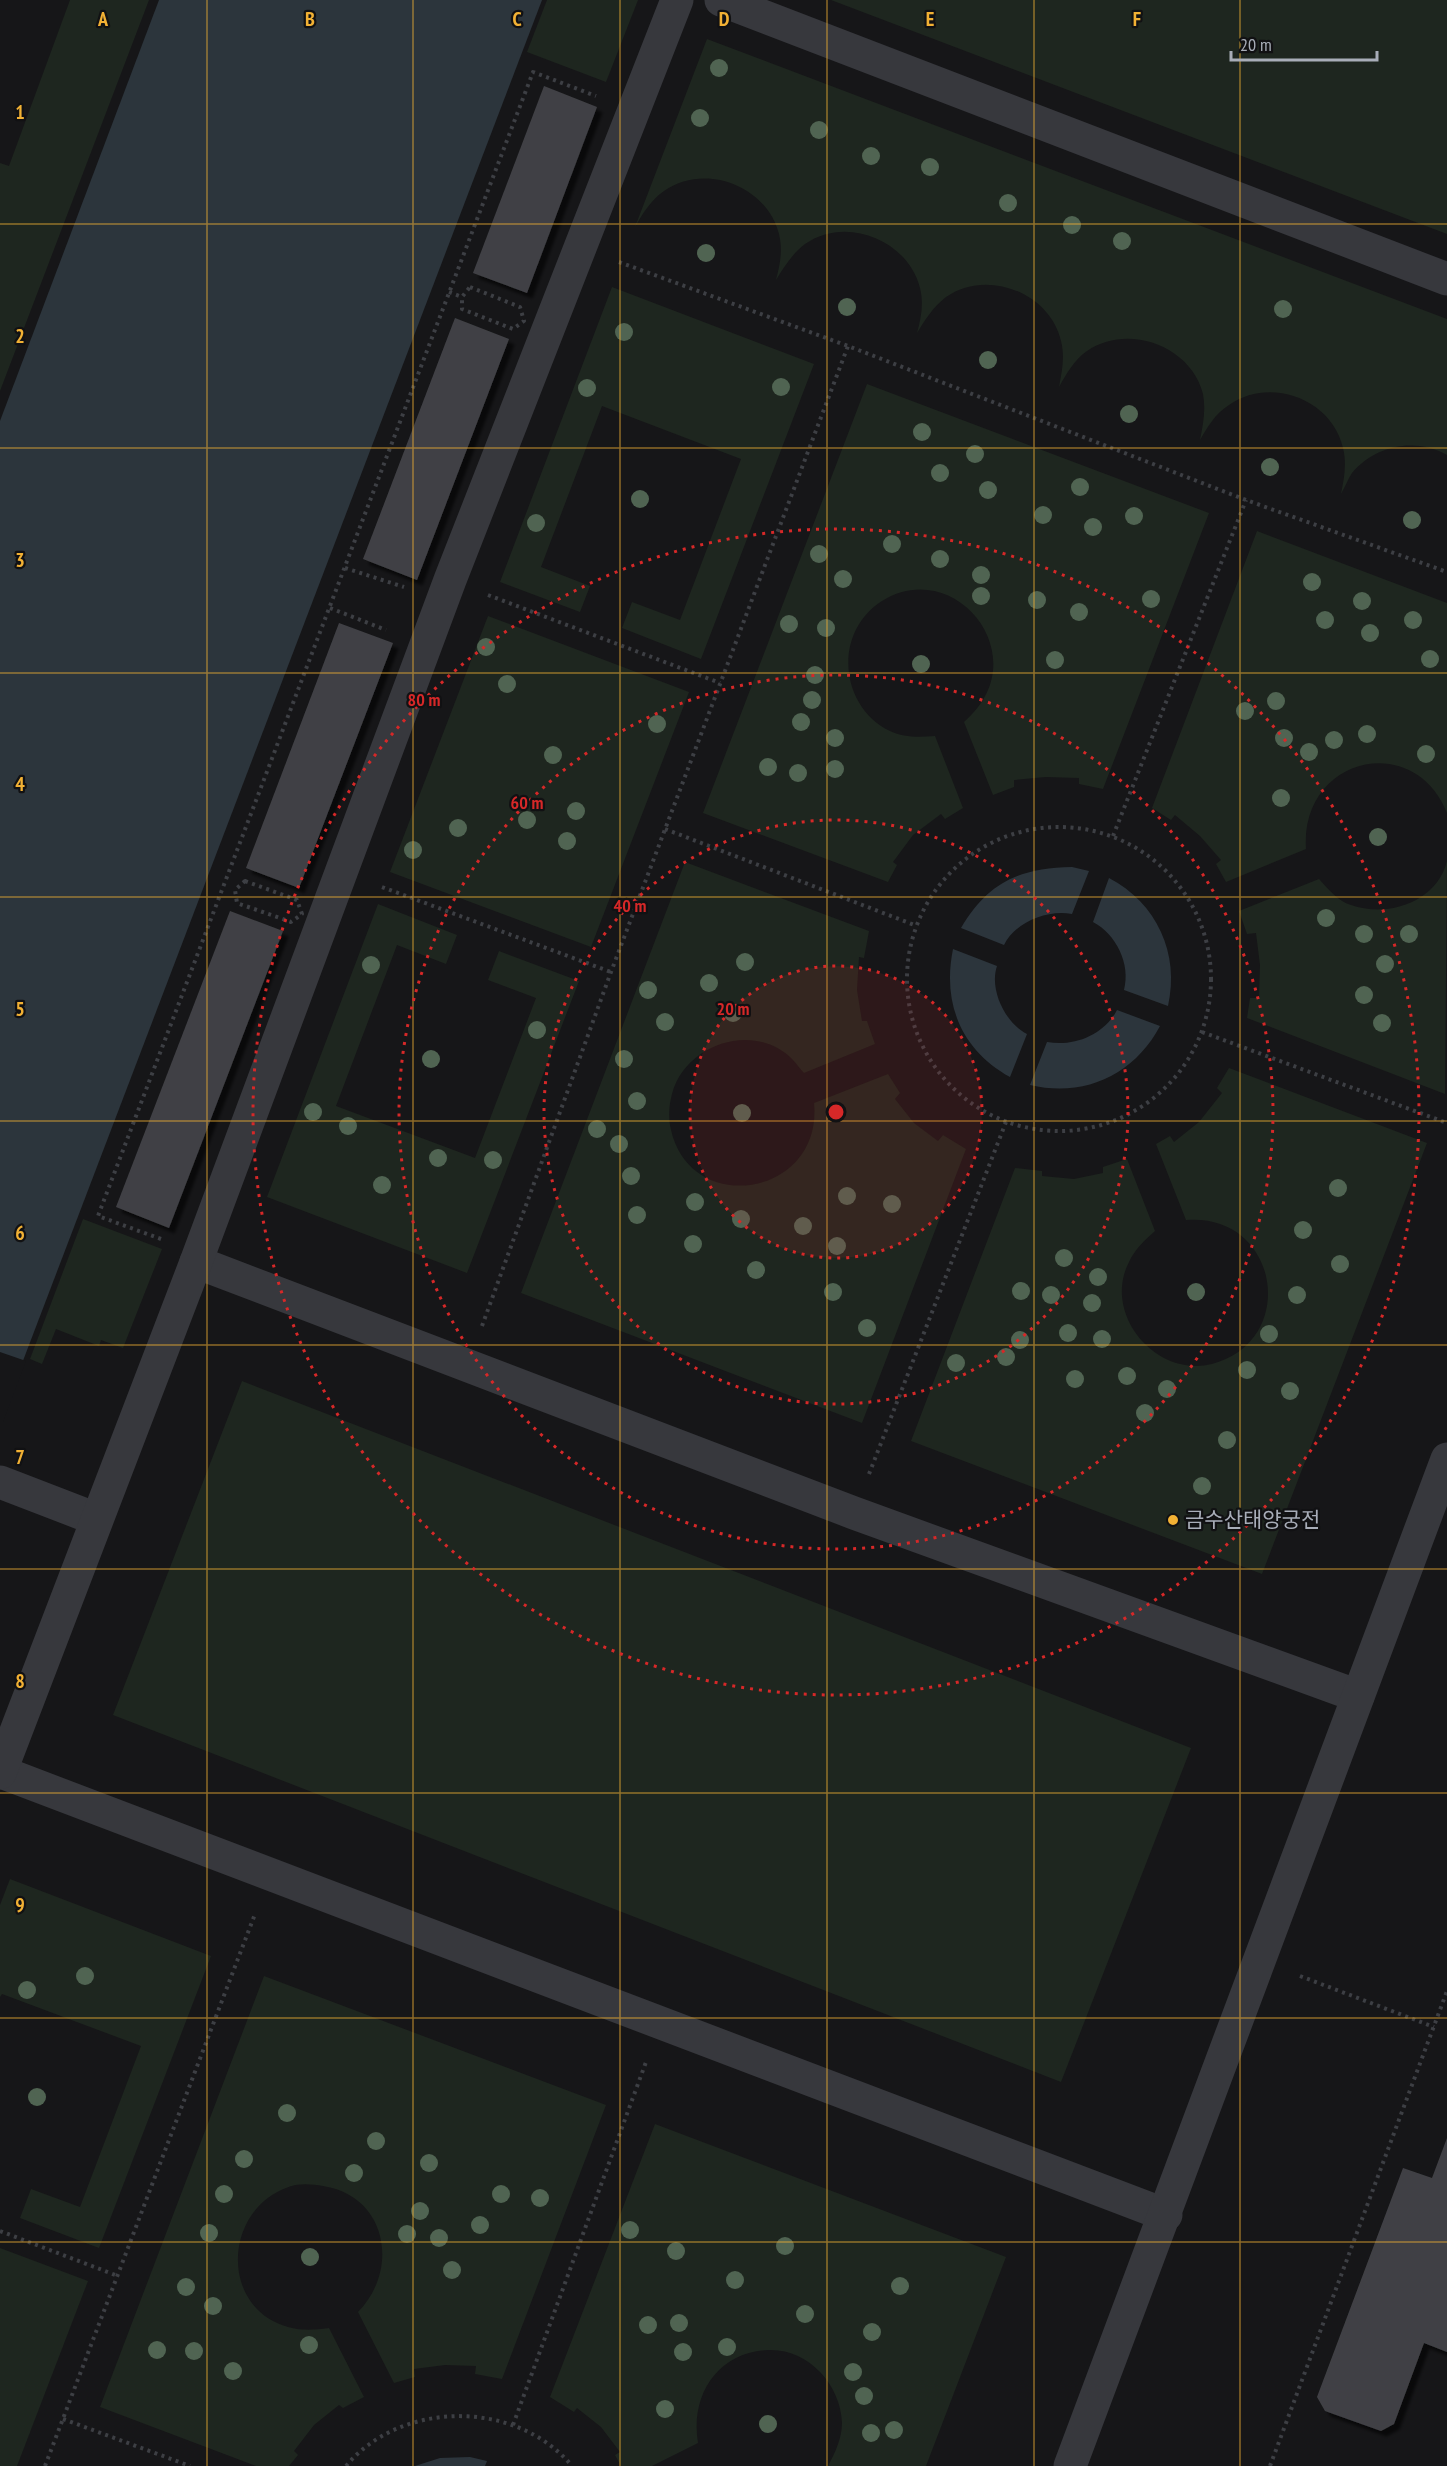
<svg xmlns="http://www.w3.org/2000/svg" width="1447" height="2466" font-family="'PT Sans Narrow','Noto Sans KR',sans-serif">
  <style>
    .green { fill: #1e261f }
    .water { fill: #2c353c }
    .pier { fill: #161618 }
    .building { fill: #404145; filter: url(#shadow) }
    .lines { fill: none; stroke-linecap: round; stroke-linejoin: round }
    .path { stroke: #3d3f44; stroke-width: 4; stroke-dasharray: 3 4.5; stroke-linecap: butt }
    .minor { stroke: #37383d; stroke-width: 33 }
    .tree { fill: #506452 }
    .grid { fill: none; stroke: #f2b134; stroke-width: 1.5; stroke-opacity: 0.55 }
    .ring { fill: none; stroke: #d62828; stroke-width: 3; stroke-dasharray: 3 6 }
    .poi-dot { fill: #f2b134; stroke: #111113; stroke-width: 2 }
    .labels { text-anchor: middle; stroke-width: 4.5; stroke-linejoin: round; paint-order: stroke }
    .poi-label { font-size: 21px; fill: #a8adb8; stroke: #111113; text-anchor: start }
    .grid-label { font-size: 20px; text-anchor: middle; font-weight: bold; fill: #f2b134; stroke: #111113; stroke-width: 4.5; stroke-linejoin: round; paint-order: stroke }
    .centre { fill: #d62828; stroke: #111113; stroke-width: 3 }
    .ring-label { font-size: 18px; text-anchor: middle; font-weight: bold; fill: #d62828; stroke: #111113; stroke-width: 4.5; stroke-linejoin: round; paint-order: stroke }
  </style>
  <defs>
    <filter id="shadow"><feDropShadow dx="5.5" dy="5.5" stdDeviation="1.5" flood-color="#0009"/></filter>
  </defs>
  <rect width="100%" height="100%" fill="#161618"/>
  <!-- green -->
  <g class="green">
    <polygon points="70,0 149,0 0,391 0,163 9,166"/>
    <polygon points="547,0 638,0 606,82 527,52"/>
    <polygon points="831,0 1447,0 1447,234"/>
    <path d="M707 39 1447 319V455C1416 437 1375 445 1352 473 1348 479 1345 487 1341 494 1344 479 1347 464 1343 448 1332 399 1270 376 1229 405 1215 414 1208 426 1200 440 1203 425 1206 410 1203 394 1191 346 1128 323 1087 351 1074 360 1067 373 1059 387 1062 371 1065 357 1061 341 1050 293 987 268 946 297 933 307 925 320 917 333 921 318 924 304 920 288 908 240 846 215 805 244 792 254 784 267 776 280 780 264 783 251 779 234 767 186 705 162 664 191 651 200 643 213 635 227Z"/>
    <polygon points="612,287 814,364 701,659 622,628 632,602 680,620 741,459 602,406 541,567 590,586 580,612 500,582"/>
    <path d="M867 384 1209 513 1103 789 1079 784V778L1046 777 1014 780V787L993 795 964 722C1039 658 955 555 882 601 833 632 839 706 890 731 904 738 920 737 935 736L963 808 945 819 941 814 913 835 893 862 897 865 888 882 703 813Z"/>
    <path d="M1257 531 1447 603V813C1414 730 1300 757 1306 849L1226 882 1216 864 1221 860 1200 836 1175 815 1171 820 1152 808Z"/>
    <polygon points="488,616 689,692 591,947 390,872"/>
    <path d="M1447 861 1445 1094 1247 1018 1250 998H1259L1260 965 1256 933 1247 934 1239 911 1319 879C1328 889 1338 901 1351 905 1388 918 1437 902 1447 861Z"/>
    <path d="M685 862 869 931 864 958 859 957 857 990 862 1021H867L875 1044 804 1073C800 1069 796 1063 792 1059 754 1021 685 1044 672 1094 669 1105 668 1118 671 1130 691 1218 823 1196 814 1103L888 1074 900 1093 895 1099 914 1123 938 1141 943 1135 966 1149 862 1423 521 1293Z"/>
    <polygon points="378,904 457,935 446,964 397,945 336,1106 475,1158 536,998 488,980 499,951 579,981 467,1273 267,1197"/>
    <path d="M1229 1068 1427 1143 1262 1574 911 1441 1015 1168 1042 1171V1176L1074 1179 1103 1173V1167L1127 1159 1155 1231C1145 1240 1135 1249 1129 1262 1102 1314 1156 1378 1212 1364 1300 1341 1279 1212 1186 1220L1156 1144 1170 1136 1174 1142 1199 1122 1222 1093 1217 1088Z"/>
    <polygon points="83,1219 162,1249 123,1348 101,1340 99,1346 56,1329 42,1364 30,1359"/>
    <polygon points="242,1381 1191,1748 1061,2082 113,1715"/>
    <polygon points="10,1879 211,1956 99,2248 20,2218 31,2189 80,2207 141,2046 2,1994 0,1997 0,1905"/>
    <path d="M264 1976 606 2105 502 2379 475 2374 476 2366 445 2365 414 2369 415 2377 394 2383 358 2312C400 2269 387 2196 323 2186 311 2184 297 2183 286 2188 223 2212 220 2308 288 2327 302 2331 315 2330 329 2328L364 2397 343 2408 339 2405 314 2425 294 2451 298 2455 289 2466H256L100 2407Z"/>
    <path d="M655 2124 1006 2257 926 2466H828C835 2453 842 2438 842 2423 841 2384 807 2348 768 2350 717 2352 690 2396 698 2443L652 2466H621L615 2455 620 2452 601 2427 577 2408 574 2412 550 2397Z"/>
    <polygon points="0,2248 88,2281 17,2466 0,2466"/>
  </g>
  <!-- water -->
  <g class="water">
    <polygon points="159,0 542,0 0,1421 0,421"/>
    <path d="M1072 867 1089 871 1072 914C1048 909 1015 922 1004 945L961 928C988 882 1020 868 1072 867Z"/>
    <path d="M1109 878C1157 903 1180 954 1168 1006L1124 990C1131 964 1116 934 1093 922Z"/>
    <path d="M953 949 997 966C989 989 1005 1023 1027 1034L1010 1077C961 1050 942 1003 953 949Z"/>
    <path d="M1117 1010 1160 1026C1134 1075 1084 1098 1030 1085L1047 1042C1074 1047 1104 1035 1117 1010Z"/>
    <polygon points="470,2457 487,2461 485,2466 415,2466 440,2458"/>
  </g>
  <!-- pier -->
  <polygon class="pier" points="0,1352 26,1361 3,1422 0,1424"/>
  <!-- building -->
  <g class="building">
    <polygon points="544,86 597,107 527,293 473,273"/>
    <polygon points="455,318 509,339 417,580 363,559"/>
    <polygon points="339,623 393,643 299,888 246,868"/>
    <polygon points="230,911 283,931 169,1228 116,1207"/>
    <polygon points="1447,2138 1447,2352 1424,2343 1394,2424 1381,2431 1325,2411 1317,2397 1403,2168 1432,2178"/>
  </g>
  <g class="lines">
    <!-- path -->
    <g class="path">
      <polyline points="619,262 848,346 1246,500 1447,572"/>
      <polygon points="470,287 520,307 524,321 513,329 462,309 462,297"/>
      <polyline points="449,292 462,297"/>
      <polyline points="345,568 404,587"/>
      <polyline points="488,595 720,683"/>
      <polyline points="330,608 386,630"/>
      <circle cx="1059" cy="979" r="152"/>
      <polyline points="665,829 917,926"/>
      <polyline points="1113,836 1246,500"/>
      <polygon points="245,881 297,900 302,914 291,922 237,903 235,890"/>
      <polyline points="382,887 611,972"/>
      <polyline points="1202,1032 1447,1123"/>
      <polyline points="161,1239 98,1216 533,72 596,96"/>
      <polyline points="482,1326 611,972 848,346"/>
      <polyline points="869,1474 1006,1122"/>
      <polyline points="1300,1976 1434,2027"/>
      <polyline points="0,2231 118,2276"/>
      <polyline points="63,2419 190,2466"/>
      <polyline points="513,2425 646,2062"/>
      <polyline points="45,2466 255,1914"/>
      <path d="M346 2466C401 2400 516 2399 572 2466"/>
      <polyline points="1270,2466 1447,1991"/>
    </g>
    <!-- minor -->
    <g class="minor">
      <polyline points="721,0 1447,279"/>
      <polyline points="196,1262 854,1513 1358,1696"/>
      <polyline points="0,1482 96,1519"/>
      <polyline points="1,1772 1166,2215"/>
      <polyline points="0,1773 196,1262 450,580 677,0"/>
      <polyline points="1070,2466 1447,1459"/>
    </g>
  </g>
  <!-- trees -->
  <g class="tree">
    <circle cx="719" cy="68" r="9"/>
    <circle cx="700" cy="118" r="9"/>
    <circle cx="819" cy="130" r="9"/>
    <circle cx="871" cy="156" r="9"/>
    <circle cx="930" cy="167" r="9"/>
    <circle cx="1008" cy="203" r="9"/>
    <circle cx="1072" cy="225" r="9"/>
    <circle cx="1122" cy="241" r="9"/>
    <circle cx="706" cy="253" r="9"/>
    <circle cx="847" cy="307" r="9"/>
    <circle cx="1283" cy="309" r="9"/>
    <circle cx="624" cy="332" r="9"/>
    <circle cx="988" cy="360" r="9"/>
    <circle cx="781" cy="387" r="9"/>
    <circle cx="587" cy="388" r="9"/>
    <circle cx="1129" cy="414" r="9"/>
    <circle cx="922" cy="432" r="9"/>
    <circle cx="975" cy="454" r="9"/>
    <circle cx="1270" cy="467" r="9"/>
    <circle cx="940" cy="473" r="9"/>
    <circle cx="1080" cy="487" r="9"/>
    <circle cx="988" cy="490" r="9"/>
    <circle cx="640" cy="499" r="9"/>
    <circle cx="1043" cy="515" r="9"/>
    <circle cx="1134" cy="516" r="9"/>
    <circle cx="1412" cy="520" r="9"/>
    <circle cx="536" cy="523" r="9"/>
    <circle cx="1093" cy="527" r="9"/>
    <circle cx="892" cy="544" r="9"/>
    <circle cx="819" cy="554" r="9"/>
    <circle cx="940" cy="559" r="9"/>
    <circle cx="981" cy="575" r="9"/>
    <circle cx="843" cy="579" r="9"/>
    <circle cx="1312" cy="582" r="9"/>
    <circle cx="981" cy="596" r="9"/>
    <circle cx="1151" cy="599" r="9"/>
    <circle cx="1037" cy="600" r="9"/>
    <circle cx="1362" cy="601" r="9"/>
    <circle cx="1079" cy="612" r="9"/>
    <circle cx="1325" cy="620" r="9"/>
    <circle cx="1413" cy="620" r="9"/>
    <circle cx="789" cy="624" r="9"/>
    <circle cx="826" cy="628" r="9"/>
    <circle cx="1370" cy="633" r="9"/>
    <circle cx="486" cy="647" r="9"/>
    <circle cx="1430" cy="659" r="9"/>
    <circle cx="1055" cy="660" r="9"/>
    <circle cx="921" cy="664" r="9"/>
    <circle cx="815" cy="675" r="9"/>
    <circle cx="507" cy="684" r="9"/>
    <circle cx="812" cy="700" r="9"/>
    <circle cx="1276" cy="701" r="9"/>
    <circle cx="1245" cy="711" r="9"/>
    <circle cx="801" cy="722" r="9"/>
    <circle cx="657" cy="724" r="9"/>
    <circle cx="1367" cy="734" r="9"/>
    <circle cx="835" cy="738" r="9"/>
    <circle cx="1284" cy="738" r="9"/>
    <circle cx="1334" cy="740" r="9"/>
    <circle cx="1309" cy="752" r="9"/>
    <circle cx="1426" cy="754" r="9"/>
    <circle cx="553" cy="755" r="9"/>
    <circle cx="768" cy="767" r="9"/>
    <circle cx="835" cy="769" r="9"/>
    <circle cx="798" cy="773" r="9"/>
    <circle cx="1281" cy="798" r="9"/>
    <circle cx="576" cy="811" r="9"/>
    <circle cx="527" cy="820" r="9"/>
    <circle cx="458" cy="828" r="9"/>
    <circle cx="1378" cy="837" r="9"/>
    <circle cx="567" cy="841" r="9"/>
    <circle cx="413" cy="850" r="9"/>
    <circle cx="1326" cy="918" r="9"/>
    <circle cx="1364" cy="934" r="9"/>
    <circle cx="1409" cy="934" r="9"/>
    <circle cx="745" cy="962" r="9"/>
    <circle cx="1385" cy="964" r="9"/>
    <circle cx="371" cy="965" r="9"/>
    <circle cx="709" cy="983" r="9"/>
    <circle cx="648" cy="990" r="9"/>
    <circle cx="1364" cy="995" r="9"/>
    <circle cx="733" cy="1013" r="9"/>
    <circle cx="665" cy="1022" r="9"/>
    <circle cx="1382" cy="1023" r="9"/>
    <circle cx="537" cy="1030" r="9"/>
    <circle cx="431" cy="1059" r="9"/>
    <circle cx="624" cy="1059" r="9"/>
    <circle cx="637" cy="1101" r="9"/>
    <circle cx="313" cy="1112" r="9"/>
    <circle cx="742" cy="1113" r="9"/>
    <circle cx="348" cy="1126" r="9"/>
    <circle cx="597" cy="1129" r="9"/>
    <circle cx="619" cy="1144" r="9"/>
    <circle cx="438" cy="1158" r="9"/>
    <circle cx="493" cy="1160" r="9"/>
    <circle cx="631" cy="1176" r="9"/>
    <circle cx="382" cy="1185" r="9"/>
    <circle cx="1338" cy="1188" r="9"/>
    <circle cx="847" cy="1196" r="9"/>
    <circle cx="695" cy="1202" r="9"/>
    <circle cx="892" cy="1204" r="9"/>
    <circle cx="637" cy="1215" r="9"/>
    <circle cx="741" cy="1219" r="9"/>
    <circle cx="803" cy="1226" r="9"/>
    <circle cx="1303" cy="1230" r="9"/>
    <circle cx="693" cy="1244" r="9"/>
    <circle cx="837" cy="1246" r="9"/>
    <circle cx="1064" cy="1258" r="9"/>
    <circle cx="1340" cy="1264" r="9"/>
    <circle cx="756" cy="1270" r="9"/>
    <circle cx="1098" cy="1277" r="9"/>
    <circle cx="1021" cy="1291" r="9"/>
    <circle cx="833" cy="1292" r="9"/>
    <circle cx="1196" cy="1292" r="9"/>
    <circle cx="1051" cy="1295" r="9"/>
    <circle cx="1297" cy="1295" r="9"/>
    <circle cx="1092" cy="1303" r="9"/>
    <circle cx="867" cy="1328" r="9"/>
    <circle cx="1068" cy="1333" r="9"/>
    <circle cx="1269" cy="1334" r="9"/>
    <circle cx="1102" cy="1339" r="9"/>
    <circle cx="1020" cy="1340" r="9"/>
    <circle cx="1006" cy="1357" r="9"/>
    <circle cx="956" cy="1363" r="9"/>
    <circle cx="1247" cy="1370" r="9"/>
    <circle cx="1127" cy="1376" r="9"/>
    <circle cx="1075" cy="1379" r="9"/>
    <circle cx="1167" cy="1389" r="9"/>
    <circle cx="1290" cy="1391" r="9"/>
    <circle cx="1145" cy="1413" r="9"/>
    <circle cx="1227" cy="1440" r="9"/>
    <circle cx="1202" cy="1486" r="9"/>
    <circle cx="85" cy="1976" r="9"/>
    <circle cx="27" cy="1990" r="9"/>
    <circle cx="37" cy="2097" r="9"/>
    <circle cx="287" cy="2113" r="9"/>
    <circle cx="376" cy="2141" r="9"/>
    <circle cx="244" cy="2159" r="9"/>
    <circle cx="429" cy="2163" r="9"/>
    <circle cx="354" cy="2173" r="9"/>
    <circle cx="224" cy="2194" r="9"/>
    <circle cx="501" cy="2194" r="9"/>
    <circle cx="540" cy="2198" r="9"/>
    <circle cx="420" cy="2211" r="9"/>
    <circle cx="480" cy="2225" r="9"/>
    <circle cx="630" cy="2230" r="9"/>
    <circle cx="209" cy="2233" r="9"/>
    <circle cx="407" cy="2234" r="9"/>
    <circle cx="439" cy="2238" r="9"/>
    <circle cx="785" cy="2246" r="9"/>
    <circle cx="676" cy="2251" r="9"/>
    <circle cx="310" cy="2257" r="9"/>
    <circle cx="452" cy="2270" r="9"/>
    <circle cx="735" cy="2280" r="9"/>
    <circle cx="900" cy="2286" r="9"/>
    <circle cx="186" cy="2287" r="9"/>
    <circle cx="213" cy="2306" r="9"/>
    <circle cx="805" cy="2314" r="9"/>
    <circle cx="679" cy="2323" r="9"/>
    <circle cx="648" cy="2325" r="9"/>
    <circle cx="872" cy="2332" r="9"/>
    <circle cx="309" cy="2345" r="9"/>
    <circle cx="727" cy="2347" r="9"/>
    <circle cx="157" cy="2350" r="9"/>
    <circle cx="194" cy="2351" r="9"/>
    <circle cx="683" cy="2352" r="9"/>
    <circle cx="233" cy="2371" r="9"/>
    <circle cx="853" cy="2372" r="9"/>
    <circle cx="864" cy="2396" r="9"/>
    <circle cx="665" cy="2409" r="9"/>
    <circle cx="768" cy="2424" r="9"/>
    <circle cx="894" cy="2430" r="9"/>
    <circle cx="871" cy="2433" r="9"/>
  </g>
  <!-- grid -->
  <path class="grid" d="M207 0V2466M413 0V2466M620 0V2466M827 0V2466M1034 0V2466M1240 0V2466M0 224H1447M0 448H1447M0 673H1447M0 897H1447M0 1121H1447M0 1345H1447M0 1569H1447M0 1793H1447M0 2018H1447M0 2242H1447"/>
  <!-- distance rings -->
  <circle cx="836" cy="1112" r="146" fill="#d62828" fill-opacity=".12"/>
  <g class="ring">
    <circle cx="836" cy="1112" r="146"/>
    <circle cx="836" cy="1112" r="292"/>
    <circle cx="836" cy="1112" r="437"/>
    <circle cx="836" cy="1112" r="583"/>
  </g>
  <!-- markers -->
  <circle class="poi-dot" cx="1173" cy="1520" r="6"/>
  <g class="labels">
    <!-- poi labels -->
    <g class="poi-label">
      <text x="1185" y="1527">금수산태양궁전</text>
    </g>
  </g>
  <g class="grid-label">
    <text x="103" y="26">A</text>
    <text x="310" y="26">B</text>
    <text x="517" y="26">C</text>
    <text x="724" y="26">D</text>
    <text x="930" y="26">E</text>
    <text x="1137" y="26">F</text>
    <text x="20" y="119">1</text>
    <text x="20" y="343">2</text>
    <text x="20" y="567">3</text>
    <text x="20" y="791">4</text>
    <text x="20" y="1016">5</text>
    <text x="20" y="1240">6</text>
    <text x="20" y="1464">7</text>
    <text x="20" y="1688">8</text>
    <text x="20" y="1912">9</text>
  </g>
  <circle cx="836" cy="1112" r="9" class="centre"/>
  <g class="ring-label">
    <text x="424" y="706">80 m</text>
    <text x="527" y="809">60 m</text>
    <text x="630" y="912">40 m</text>
    <text x="733" y="1015">20 m</text>
  </g>
  <!-- scale -->
  <path d="M1231 51v9h146v-9" fill="none" stroke="#a8adb8" stroke-width="3"/>
  <text x="1240" y="51" font-size="18" fill="#a8adb8" stroke="#111113" stroke-width="4.5" paint-order="stroke">20 m</text>
</svg>
